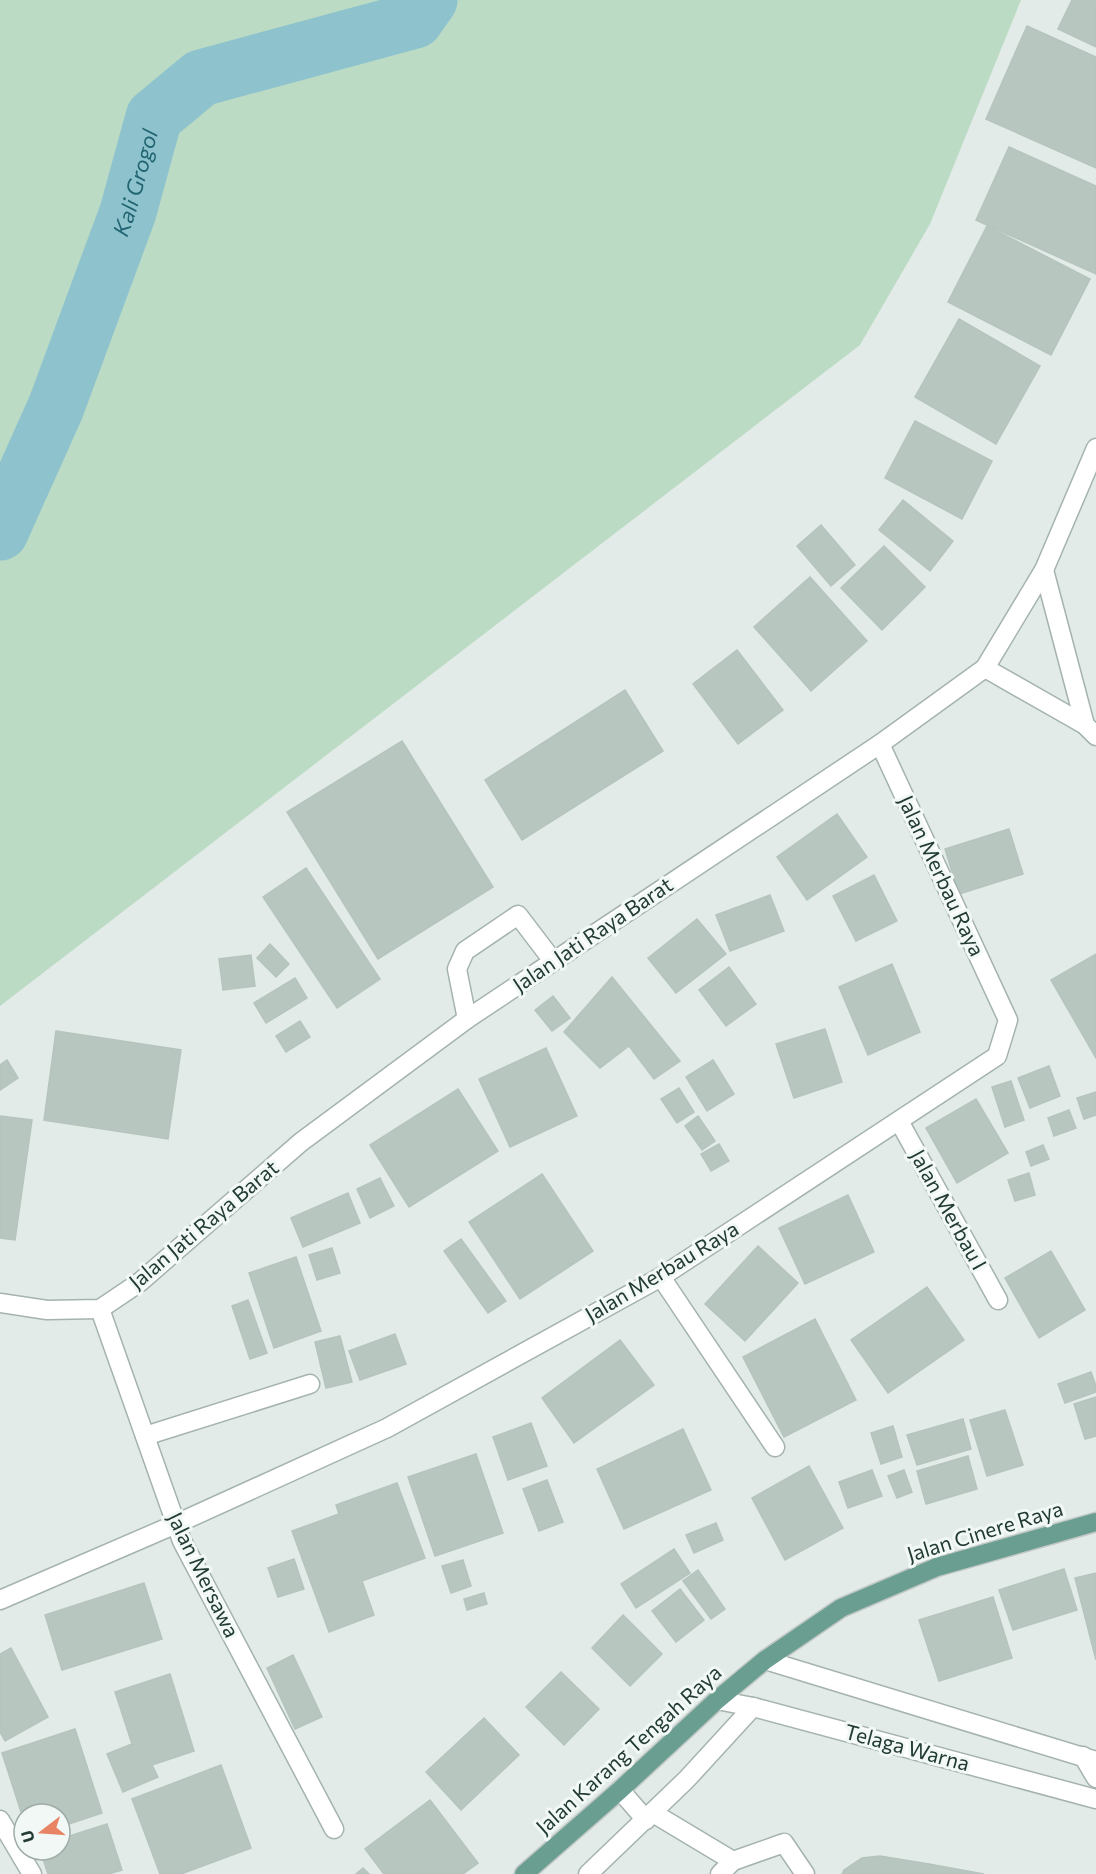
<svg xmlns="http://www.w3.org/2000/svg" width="1096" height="1874" font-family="Commissioner,sans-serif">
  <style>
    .green { fill: #bcdbc5 }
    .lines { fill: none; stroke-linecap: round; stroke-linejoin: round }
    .river { stroke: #8ec3cd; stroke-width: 57 }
    .building { fill: #b8c6c0; stroke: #b5c4be; stroke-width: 1.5 }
    .minor-casing { stroke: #a5b3ae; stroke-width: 21 }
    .major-casing { stroke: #c1c8c6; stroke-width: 21 }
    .minor { stroke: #fff; stroke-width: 18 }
    .major { stroke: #699e91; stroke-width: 18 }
    .labels { text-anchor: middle; stroke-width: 6; stroke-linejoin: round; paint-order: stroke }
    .street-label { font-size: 21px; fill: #233b35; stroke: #f2f8f5 }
    .water-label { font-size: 22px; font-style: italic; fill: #216573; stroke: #f2f8f5 }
  </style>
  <rect width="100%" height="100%" fill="#e2ebe7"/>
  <!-- green -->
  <polygon class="green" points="0,0 1021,0 930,224 860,345 0,1006"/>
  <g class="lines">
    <!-- river -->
    <path class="river" id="s1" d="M0 532 56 407 128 212 154 117 201 78 415 20 429 0"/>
  </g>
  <!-- building -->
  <g class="building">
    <polygon points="1072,0 1096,0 1096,47 1058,29"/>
    <polygon points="1027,26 1096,57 1096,168 986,119"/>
    <polygon points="1009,147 1096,186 1096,274 976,220"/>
    <polygon points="987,226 1090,279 1051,355 948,302"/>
    <polygon points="959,319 1040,366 996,444 915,397"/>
    <polygon points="915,421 992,461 962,519 885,478"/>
    <polygon points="903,500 953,541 930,571 879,530"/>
    <polygon points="821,525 855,565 831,586 797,546"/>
    <polygon points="884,546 925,587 882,630 841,588"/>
    <polygon points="810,577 867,641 811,691 754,627"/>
    <polygon points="737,650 783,710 738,744 693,684"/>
    <polygon points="625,690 663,751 522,840 485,780"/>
    <polygon points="402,741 493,887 378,959 287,812"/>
    <polygon points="837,814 867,857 807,900 777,857"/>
    <polygon points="1009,829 1023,874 959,894 945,849"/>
    <polygon points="306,868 380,979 337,1008 263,897"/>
    <polygon points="874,875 897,921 856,941 833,896"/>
    <polygon points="770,895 784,931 730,951 716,915"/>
    <polygon points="697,919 726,954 676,993 648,958"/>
    <polygon points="270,944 289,964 276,977 257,958"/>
    <polygon points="1096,954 1096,1058 1051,980"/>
    <polygon points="251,955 255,986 223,990 219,959"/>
    <polygon points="892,964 920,1032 868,1055 839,987"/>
    <polygon points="729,967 756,1004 726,1026 699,990"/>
    <polygon points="612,977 680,1061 654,1079 629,1046 600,1068 564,1032"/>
    <polygon points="295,978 307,998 266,1023 254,1003"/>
    <polygon points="553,996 570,1018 552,1031 535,1010"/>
    <polygon points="300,1021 310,1037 286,1052 276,1036"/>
    <polygon points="825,1029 842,1082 794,1098 776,1044"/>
    <polygon points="56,1031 181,1050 168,1139 44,1120"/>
    <polygon points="546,1048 577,1116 510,1147 479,1079"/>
    <polygon points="7,1060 18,1078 0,1090 0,1065"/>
    <polygon points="713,1060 734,1094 707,1111 686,1077"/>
    <polygon points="1049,1066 1060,1096 1030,1108 1018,1078"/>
    <polygon points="1011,1081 1024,1120 1005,1127 992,1087"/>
    <polygon points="679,1088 694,1112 677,1123 661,1099"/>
    <polygon points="458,1089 498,1151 409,1207 370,1145"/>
    <polygon points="1096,1092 1096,1115 1084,1119 1077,1098"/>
    <polygon points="976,1099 1008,1153 957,1183 926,1128"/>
    <polygon points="1069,1110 1076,1128 1054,1136 1048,1118"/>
    <polygon points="0,1116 32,1120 15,1240 0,1238"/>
    <polygon points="698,1116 715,1141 702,1150 685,1126"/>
    <polygon points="719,1144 729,1161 711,1171 701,1154"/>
    <polygon points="1043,1145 1049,1159 1031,1166 1026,1152"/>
    <polygon points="1029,1173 1035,1195 1015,1201 1008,1180"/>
    <polygon points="542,1174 593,1251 520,1299 469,1222"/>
    <polygon points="380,1178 394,1206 370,1218 357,1189"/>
    <polygon points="348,1193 360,1223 303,1247 291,1218"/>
    <polygon points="848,1195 874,1252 805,1284 779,1228"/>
    <polygon points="461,1239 506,1301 488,1313 444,1251"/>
    <polygon points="758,1246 798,1283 745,1341 705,1304"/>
    <polygon points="332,1248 340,1273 317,1280 309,1255"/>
    <polygon points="1051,1251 1085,1310 1039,1338 1005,1278"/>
    <polygon points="296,1257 321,1331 274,1348 249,1273"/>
    <polygon points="927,1287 964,1340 888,1393 851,1340"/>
    <polygon points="248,1300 267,1353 250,1359 232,1306"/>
    <polygon points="815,1319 856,1400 784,1437 743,1357"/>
    <polygon points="395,1334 406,1364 360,1380 349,1351"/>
    <polygon points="340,1336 352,1382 326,1388 315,1342"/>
    <polygon points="620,1340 654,1385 574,1443 542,1398"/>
    <polygon points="1091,1372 1096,1386 1096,1392 1065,1403 1058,1384"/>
    <polygon points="1096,1397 1096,1436 1085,1439 1074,1404"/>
    <polygon points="1005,1410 1023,1465 987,1476 970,1420"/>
    <polygon points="963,1419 971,1449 917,1465 907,1435"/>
    <polygon points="531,1423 547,1466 508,1480 493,1437"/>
    <polygon points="893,1426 902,1457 881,1464 871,1433"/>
    <polygon points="683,1429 711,1490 624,1529 597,1469"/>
    <polygon points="476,1454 503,1533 435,1556 408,1477"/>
    <polygon points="968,1456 977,1489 926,1504 917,1471"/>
    <polygon points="809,1466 843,1528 785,1560 752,1498"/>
    <polygon points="872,1470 882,1496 848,1508 839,1482"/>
    <polygon points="904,1470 912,1492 897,1498 888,1476"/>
    <polygon points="547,1480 563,1522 539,1531 523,1489"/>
    <polygon points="397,1483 425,1558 362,1581 374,1615 329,1632 292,1531 339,1514 336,1505"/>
    <polygon points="716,1523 723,1540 694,1553 686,1535"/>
    <polygon points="674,1549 690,1573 636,1608 621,1584"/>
    <polygon points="294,1559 304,1589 278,1597 268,1568"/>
    <polygon points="463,1560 471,1586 451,1593 442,1566"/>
    <polygon points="1064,1569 1077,1610 1013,1630 999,1590"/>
    <polygon points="698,1570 725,1609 711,1619 683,1581"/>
    <polygon points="1096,1573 1096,1660 1075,1578"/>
    <polygon points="144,1583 162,1639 62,1670 45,1615"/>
    <polygon points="680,1589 704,1620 676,1642 652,1611"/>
    <polygon points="484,1593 487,1604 467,1610 464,1599"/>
    <polygon points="993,1597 1012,1658 939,1681 919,1620"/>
    <polygon points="623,1615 662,1654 630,1686 592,1648"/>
    <polygon points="11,1648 48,1717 5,1741 0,1732 0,1654"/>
    <polygon points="293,1655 322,1717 295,1729 267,1668"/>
    <polygon points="561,1672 599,1709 564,1745 526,1707"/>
    <polygon points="170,1674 194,1751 152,1765 158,1777 123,1792 107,1754 132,1744 115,1692"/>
    <polygon points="484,1718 519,1755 461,1810 426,1772"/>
    <polygon points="75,1729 102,1813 60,1827 60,1814 24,1814 24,1821 2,1753"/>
    <polygon points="221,1765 251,1848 181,1874 160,1874 132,1799"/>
    <polygon points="430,1800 478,1863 463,1874 384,1874 365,1849"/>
    <polygon points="107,1824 122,1870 109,1874 48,1874 40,1850 60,1850 60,1839"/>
    <polygon points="880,1856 929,1864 984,1874 842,1874 844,1870 862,1858"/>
    <polygon points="363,1868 369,1874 356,1874"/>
  </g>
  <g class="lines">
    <defs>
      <g id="minor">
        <polyline points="1044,570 1085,725"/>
        <polyline points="985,668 1085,725 1096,736"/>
        <polyline points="467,1019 457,969 465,951 518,915 553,961"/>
        <polyline points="899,1121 998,1300"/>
        <polyline points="661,1277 775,1447"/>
        <polyline points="0,1303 47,1310 100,1309 140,1282 301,1142 467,1019 880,744 985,668 1044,570 1096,448"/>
        <polyline points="100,1309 182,1541 334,1829"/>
        <polyline points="145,1436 310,1384"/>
        <polyline points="0,1600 176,1524 387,1428 661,1277 997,1056 1008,1020 880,744"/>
        <polyline points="765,1660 1096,1761"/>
        <polyline points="717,1700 753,1707 1096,1799"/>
        <polyline points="1083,1756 1096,1778"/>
        <polyline points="620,1790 646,1820"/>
        <polyline points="653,1813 733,1861"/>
        <polyline points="0,1820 32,1874"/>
        <polyline points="588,1874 686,1780 753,1707"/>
        <polyline points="720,1874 733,1861 784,1843 805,1874"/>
      </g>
      <polyline id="major" points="524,1874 620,1790 717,1700 765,1660 841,1608 937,1567 1096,1522"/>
    </defs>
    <!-- minor casing -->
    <use href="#minor" class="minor-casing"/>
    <!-- major casing -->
    <use href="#major" class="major-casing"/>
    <!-- minor -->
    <use href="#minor" class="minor"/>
    <!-- major -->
    <use href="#major" class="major"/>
  </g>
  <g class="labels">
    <!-- street labels -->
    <g class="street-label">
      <text transform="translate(941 876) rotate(65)" y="7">Jalan Merbau Raya</text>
      <text transform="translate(593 935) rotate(-34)" y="7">Jalan Jati Raya Barat</text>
      <text transform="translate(948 1210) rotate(61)" y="7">Jalan Merbau I</text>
      <text transform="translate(204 1225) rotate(-40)" y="7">Jalan Jati Raya Barat</text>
      <text transform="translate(662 1272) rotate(-31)" y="7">Jalan Merbau Raya</text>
      <text transform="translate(985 1532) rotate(-17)" y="7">Jalan Cinere Raya</text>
      <text transform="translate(203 1575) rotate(64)" y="7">Jalan Mersawa</text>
      <text transform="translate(907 1748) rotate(15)" y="7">Telaga Warna</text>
      <text transform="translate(629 1750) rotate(-42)" y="7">Jalan Karang Tengah Raya</text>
    </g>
    <!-- water labels -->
    <g class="water-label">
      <text dy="8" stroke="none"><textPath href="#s1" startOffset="375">Kali Grogol</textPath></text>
    </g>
  </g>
  <!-- north arrow -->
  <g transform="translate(42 1832) rotate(253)"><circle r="28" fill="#f2f8f5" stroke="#9faca8" stroke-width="1.5"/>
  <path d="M0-4.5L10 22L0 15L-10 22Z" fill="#e88463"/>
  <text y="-9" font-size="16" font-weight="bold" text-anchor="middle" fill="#233b35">U</text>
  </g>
</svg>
